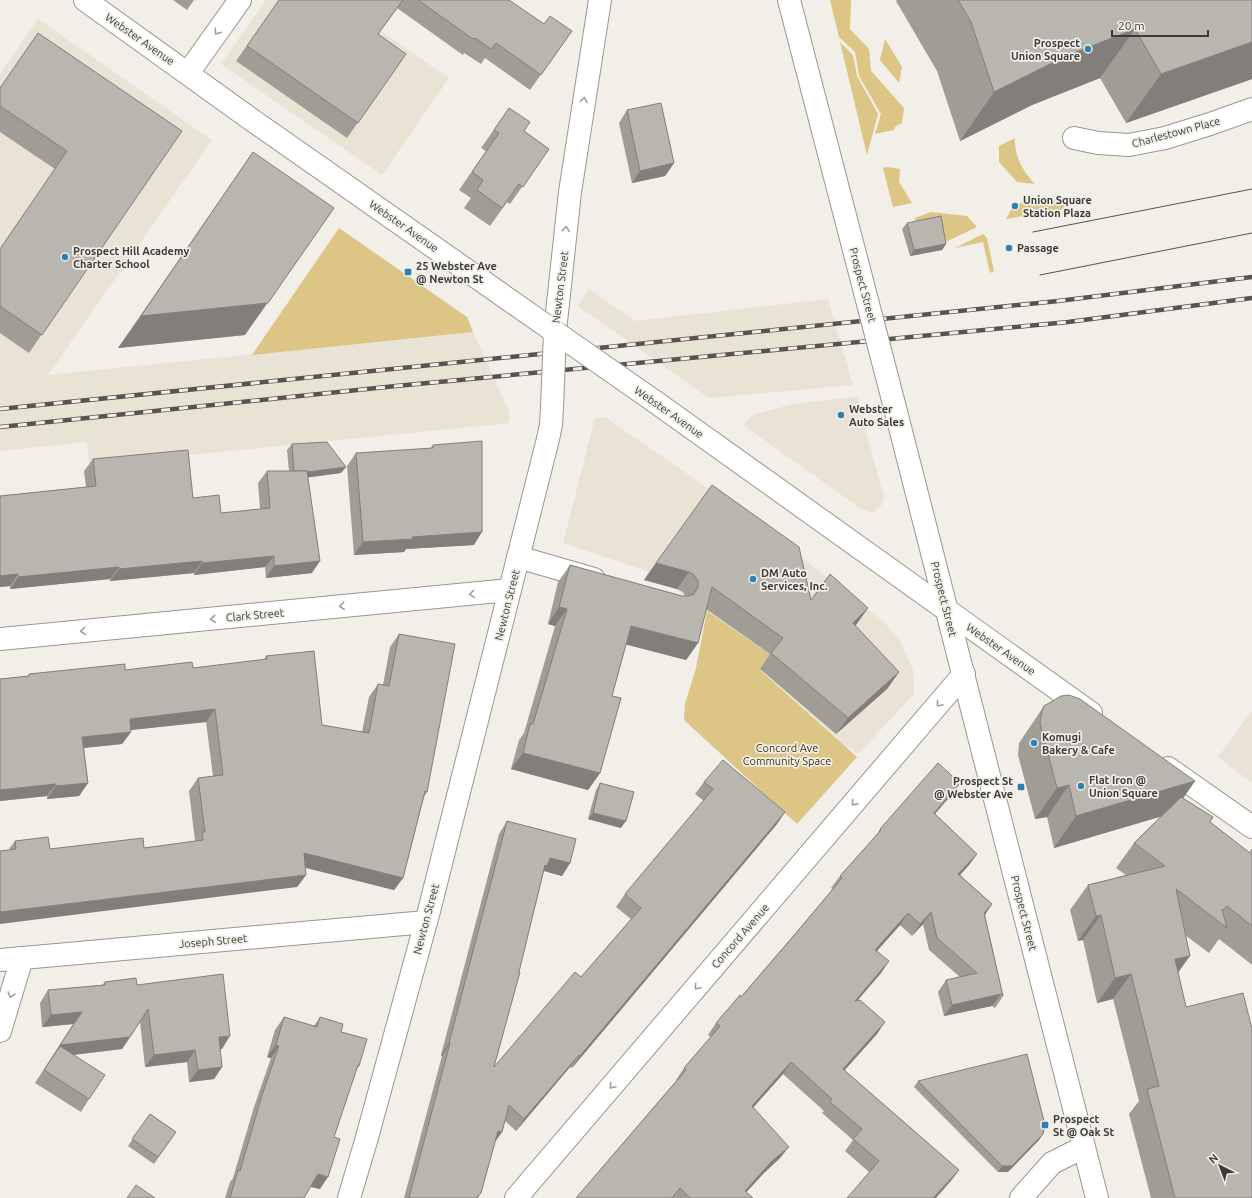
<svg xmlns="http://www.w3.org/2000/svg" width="1252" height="1198" font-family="Ubuntu,sans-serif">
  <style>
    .built { fill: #e8e3d4 }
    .green { fill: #dcc585 }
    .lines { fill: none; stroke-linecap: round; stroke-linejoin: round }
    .street-casing { stroke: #99968f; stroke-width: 24 }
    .secondary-casing { stroke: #99968f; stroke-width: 24 }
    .primary-casing { stroke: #99968f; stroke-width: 24 }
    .street { stroke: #fff; stroke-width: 22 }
    .secondary { stroke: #fff; stroke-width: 22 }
    .primary { stroke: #fff; stroke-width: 22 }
    .tram { stroke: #555450; stroke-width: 1 }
    .rail-casing { stroke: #555450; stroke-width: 4.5 }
    .rail { stroke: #f1efe7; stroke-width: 3; stroke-dasharray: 9; stroke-linecap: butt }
    .secondary-bridge-casing { stroke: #99968f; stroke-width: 24; stroke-linecap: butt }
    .primary-bridge-casing { stroke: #99968f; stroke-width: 24; stroke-linecap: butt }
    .secondary-bridge { stroke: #fff; stroke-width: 22 }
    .primary-bridge { stroke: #fff; stroke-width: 22 }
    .wall { fill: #9f9d96 }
    .shaded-wall { fill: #827f7a }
    .building { fill: #b9b6af; stroke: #827f7a }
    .oneway { stroke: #9e9e9c }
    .poi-dot { fill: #307fb1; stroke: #f1efe7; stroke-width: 1.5 }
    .labels { text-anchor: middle; stroke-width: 3.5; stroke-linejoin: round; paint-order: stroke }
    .street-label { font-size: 11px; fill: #3d3c39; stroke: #f1efe7 }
    .poi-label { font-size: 11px; font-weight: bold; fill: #3d3c39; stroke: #f1efe7; text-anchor: start }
    .park-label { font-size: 11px; fill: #3c3215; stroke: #f1efe7 }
  </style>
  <rect width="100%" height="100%" fill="#f1efe7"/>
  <!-- built -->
  <g class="built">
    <polygon points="266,0 336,0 449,78 382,175 221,64"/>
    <polygon points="38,19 212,140 48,375 473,332 509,412 509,423 89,465 87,442 0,451 0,74"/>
    <polygon points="589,289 635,321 828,299 853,385 709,398 578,306"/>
    <polygon points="857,397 884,498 881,506 873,513 860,508 743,425 754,414 794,404"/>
    <polygon points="605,417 709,489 834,582 884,622 900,641 913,670 914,694 858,754 841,742 760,669 771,655 650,572 563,543 595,418"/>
    <polygon points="1252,711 1252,783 1218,757"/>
  </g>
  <!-- green -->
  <g class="green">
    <polygon points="830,0 851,0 850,29 869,49 871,71 904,108 902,123 895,127 894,130 875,134 881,114 859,76 855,52 839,37"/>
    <polygon points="885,39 902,67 899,83 880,60"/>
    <polygon points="840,42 853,55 857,76 878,114 867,155"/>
    <path d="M1015 138C1014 156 1023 171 1035 184L1017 182 999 162V146Z"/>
    <polygon points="887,167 900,169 899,182 912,203 893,207 883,168"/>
    <polygon points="1063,200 1065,209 1006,219 1014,204"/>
    <polygon points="931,212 967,216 977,227 941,244 916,226 915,218"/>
    <polygon points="339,228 467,317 473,332 252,355"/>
    <polygon points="983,234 987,238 994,271 990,273 983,242 955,248"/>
    <polygon points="707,611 771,655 760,670 857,757 797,824 684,720 685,704 696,668"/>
  </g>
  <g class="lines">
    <defs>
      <g id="street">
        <polyline points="188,73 240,0"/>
        <polyline points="1074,138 1098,143 1129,145 1165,138 1210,124 1252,109"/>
        <polyline points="555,331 570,192 600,0"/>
        <polyline points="518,557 594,579"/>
        <polyline points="0,639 510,590"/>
        <polyline points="0,960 426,922"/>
        <polyline points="0,1031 22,958"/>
        <polyline points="1021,1198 1052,1163 1084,1147"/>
      </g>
      <g id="secondary">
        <polyline points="85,0 252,120 525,311"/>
        <polyline points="654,401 1091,713"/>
        <polyline points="1168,768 1252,827"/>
        <polyline points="349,1198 366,1141 429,911 548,439 551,425 552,408"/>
        <polyline points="516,1198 964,674"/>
      </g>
      <g id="primary">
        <polyline points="789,0 861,277"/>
        <polyline points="893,400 1097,1198"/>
      </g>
    </defs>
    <!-- street casing -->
    <use href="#street" class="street-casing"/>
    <!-- secondary casing -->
    <use href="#secondary" class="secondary-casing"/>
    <!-- primary casing -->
    <use href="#primary" class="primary-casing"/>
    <!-- street -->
    <use href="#street" class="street"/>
    <!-- secondary -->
    <use href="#secondary" class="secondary"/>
    <!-- primary -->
    <use href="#primary" class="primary"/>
    <!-- tram -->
    <g class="tram">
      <polyline points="1033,232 1252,189"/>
      <polyline points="1040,275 1252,233"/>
    </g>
    <defs>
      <g id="rail">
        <polyline points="0,409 1058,301 1252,277"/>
        <polyline points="0,427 396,386 1068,322 1252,298"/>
      </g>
    </defs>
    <!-- rail casing -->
    <use href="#rail" class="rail-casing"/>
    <!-- rail -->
    <use href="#rail" class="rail"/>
    <defs>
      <g id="secondary-bridge">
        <polyline points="525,311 654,401"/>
        <polyline points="552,408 555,331"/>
      </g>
      <polyline id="primary-bridge" points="861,277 893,400"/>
    </defs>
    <!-- secondary-bridge casing -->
    <use href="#secondary-bridge" class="secondary-bridge-casing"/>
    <!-- primary-bridge casing -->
    <use href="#primary-bridge" class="primary-bridge-casing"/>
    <!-- secondary-bridge -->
    <use href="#secondary-bridge" class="secondary-bridge"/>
    <!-- primary-bridge -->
    <use href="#primary-bridge" class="primary-bridge"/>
  </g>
  <!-- wall -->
  <g class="wall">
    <polygon points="173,0 194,0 187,10"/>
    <polygon points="279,0 509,0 544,24 572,31 530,90 485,58 481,64 464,53 463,55 397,8 378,34 406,54 347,138 236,61"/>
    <polygon points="897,0 1252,0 1252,79 1126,123 1100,78 1032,105 960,141 937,71 896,1"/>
    <polygon points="38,33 182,131 29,353 0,333 0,249 55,169 0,132 0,88"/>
    <polygon points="509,108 524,131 549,149 510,204 507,202 490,226 464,208 471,198 459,190 486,151 481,148"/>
    <polygon points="627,110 674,163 665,176 632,183 619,123"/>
    <polygon points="253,152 245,335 118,348 231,184"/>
    <polygon points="907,223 946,244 942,250 910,256 902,229"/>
    <polygon points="292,444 346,467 341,473 308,477 312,573 266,578 265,567 194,575 194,573 110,581 110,579 10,589 10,586 0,587 0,496 86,487 84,471 93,459 193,498 221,513 260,509 258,483 267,471 289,471 287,450"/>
    <polygon points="433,445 474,545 406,549 404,552 354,555 347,466 356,453 430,449"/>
    <polygon points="656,563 811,600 868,608 855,626 899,672 887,689 836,734 760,669 770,654 706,609 698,643 686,660 626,644 612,696 600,773 588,790 511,769 519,740 524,733 555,626 548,624 558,582 570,565 682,596 685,596 683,592 677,589 644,580"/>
    <polygon points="399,634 427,792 424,797 403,878 394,890 306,868 306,875 297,887 9,849 15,841 50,849 144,848 195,841 189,791 198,778 213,776 206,722 131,730 131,732 122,744 84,748 88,783 79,796 47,799 47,796 0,801 0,679 28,676 29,674 125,670 193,668 264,660 266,656 322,725 362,732 369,697 378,684 383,685 390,647"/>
    <polygon points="1044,706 1195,781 1183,798 1210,822 1250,853 1252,849 1252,964 1251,964 1219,939 1209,953 1185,935 1178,973 1186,1007 1252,1198 1151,1198 1129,1114 1139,1101 1113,999 1097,1003 1083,940 1078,941 1070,910 1088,885 1126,875 1116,868 1134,843 1162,816 1054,848 1047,817 1035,819 1018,755 1019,743"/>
    <polygon points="704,782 785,812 777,824 572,1068 570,1067 516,1131 505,1121 502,1132 495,1142 481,1193 478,1198 404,1198 442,1056 441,1055 499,834 507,821 570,863 562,876 544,871 494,1067 581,977 631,919 616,907 625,894 704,801 695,794"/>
    <polygon points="600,783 621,828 588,819 596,790"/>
    <polygon points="960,783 952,794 935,814 977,854 969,865 960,875 992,904 985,915 1003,996 995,1008 992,1006 944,1016 938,992 946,980 960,977 929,950 923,924 912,936 900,925 877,951 889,961 881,973 857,1000 877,1034 844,1070 959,1170 950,1182 869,1172 845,1151 853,1140 822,1113 824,1111 783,1074 753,1107 780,1158 764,1173 746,1192 753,1198 576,1198 676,1081 676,1080 684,1068 711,1037 708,1035 716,1023 741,997 833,889 831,888 840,876 874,839 880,829"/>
    <polygon points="105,982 137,985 222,1049 220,1049 222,1067 214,1079 189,1082 187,1062 145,1067 140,1022 122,1049 74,1055 89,1099 81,1112 35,1083 73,1024 42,1027 40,1003 48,990 102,985"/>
    <polygon points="284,1017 314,1026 320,1017 341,1032 359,1066 356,1070 334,1137 320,1189 310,1187 304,1198 225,1198 230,1182 233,1178 254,1107 271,1058 267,1057 275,1030"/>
    <polygon points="918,1081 1039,1140 1008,1172 998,1172 914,1087"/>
    <polygon points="150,1114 176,1132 154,1164 128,1146"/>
  </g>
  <!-- shaded-wall -->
  <g class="shaded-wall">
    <polygon points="1135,29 1100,78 1032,105 960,141 994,92 1066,56"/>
    <polygon points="1252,42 1252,79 1126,123 1161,74"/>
    <polygon points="674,163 665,176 632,183 640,171"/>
    <polygon points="334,208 245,335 118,348 141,316"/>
    <polygon points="946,244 942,250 910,256 914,250"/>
    <polygon points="346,467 341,473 290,480 294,474"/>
    <polygon points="482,532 474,545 406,549 404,552 354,555 363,542 412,537"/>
    <polygon points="274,556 265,567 194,575 202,563"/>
    <polygon points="202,561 194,573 110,581 119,569"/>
    <polygon points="320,561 312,573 266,578 274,566"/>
    <polygon points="656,563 689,572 677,589 644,580"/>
    <polygon points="119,567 110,579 10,589 18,577"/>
    <polygon points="18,574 10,586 0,587 0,576"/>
    <polygon points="559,607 567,609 555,626 548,624"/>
    <polygon points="868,608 856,625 841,640 853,623"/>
    <polygon points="631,626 698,643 686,660 620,643"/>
    <polygon points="899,672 887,689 836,734 848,718"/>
    <polygon points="215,709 206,722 121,731 130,719"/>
    <polygon points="131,732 122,744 73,749 82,737"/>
    <polygon points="523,753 600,773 588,790 511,769"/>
    <polygon points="1195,781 1173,813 1054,848 1076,816"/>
    <polygon points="88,783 79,796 47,799 56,786"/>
    <polygon points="960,783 952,794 926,824 934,813"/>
    <polygon points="56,784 47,796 0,801 0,790"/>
    <polygon points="1069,785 1047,817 1035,819 1057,788"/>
    <polygon points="785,812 777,824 572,1068 580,1056"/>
    <polygon points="593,813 626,821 621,828 588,819"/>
    <polygon points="304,853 403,878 394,890 295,865"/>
    <polygon points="977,854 969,865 950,886 958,874"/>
    <polygon points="550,858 570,863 562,876 544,871 539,878"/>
    <polygon points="306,875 297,887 0,924 0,912"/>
    <polygon points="992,904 984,916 984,913"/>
    <polygon points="931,912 923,924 912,936 920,924"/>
    <polygon points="908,913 900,925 867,962 875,950"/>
    <polygon points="1101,915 1083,940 1078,941 1096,916"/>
    <polygon points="1190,956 1172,981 1175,959"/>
    <polygon points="889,961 881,973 847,1013 855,1001"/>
    <polygon points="1131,974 1113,999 1097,1003 1115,978"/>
    <polygon points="1001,994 992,1006 944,1016 952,1005"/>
    <polygon points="82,1012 73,1024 42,1027 51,1015"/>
    <polygon points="885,1022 877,1034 835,1081 843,1069"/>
    <polygon points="230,1036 222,1049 210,1050 219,1037"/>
    <polygon points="130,1037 122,1049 52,1057 60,1046 52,1058 60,1045"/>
    <polygon points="449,1043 450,1043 442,1056 441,1055"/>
    <polygon points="276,1045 279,1046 271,1058 267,1057"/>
    <polygon points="195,1050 187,1062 145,1067 154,1055"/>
    <polygon points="579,1055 570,1067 516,1131 524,1119"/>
    <polygon points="791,1062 783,1074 744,1118 752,1106"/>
    <polygon points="222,1067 214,1079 189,1082 198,1070"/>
    <polygon points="498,1131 502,1132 493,1144"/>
    <polygon points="1043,1134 1039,1140 1008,1172 998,1172 1002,1166"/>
    <polygon points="789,1147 780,1158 764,1173 741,1198 745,1191 772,1161"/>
    <polygon points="959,1170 950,1182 936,1198 933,1198"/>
    <polygon points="318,1174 328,1177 320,1189 309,1186"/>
  </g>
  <!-- building -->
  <g class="building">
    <polygon points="279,0 403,0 378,34 406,54 358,123 247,46"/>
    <polygon points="418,0 509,0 544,24 550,16 572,31 541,75 496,43 491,49 475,38 473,39"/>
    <polygon points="958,0 1252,0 1252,42 1161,74 1135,29 1066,56 994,92 971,22"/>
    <polygon points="38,33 182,131 42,335 0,306 0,249 67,151 0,106 0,88"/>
    <polygon points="661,103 674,163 640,171 627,110"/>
    <polygon points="509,108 530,122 524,131 549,149 523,187 519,184 502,208 477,190 483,180 472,172 499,133 494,130"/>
    <polygon points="253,152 334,208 268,303 141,316"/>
    <polygon points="941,216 946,244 914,250 907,223"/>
    <polygon points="482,441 482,532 412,537 413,539 363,542 356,453 433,448 433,445"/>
    <polygon points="327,442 346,467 307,472 307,471 294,471 292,444"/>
    <polygon points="188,450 193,498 219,495 221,513 270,508 267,471 307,471 320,561 274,566 274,556 202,563 202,561 119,569 119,567 18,577 18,574 0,576 0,496 96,486 93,459"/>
    <polygon points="712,485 799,547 811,600 830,574 868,608 853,623 899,672 848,718 771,653 783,638 712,587 698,643 631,626 612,696 621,698 600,773 523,753 530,724 533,724 567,609 559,607 570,565 682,596 688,596 694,594 698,587 698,581 694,575 689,572 656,563"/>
    <polygon points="399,634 455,644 427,792 425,791 403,878 304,853 306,875 0,912 0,851 16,849 15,841 48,837 50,849 143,838 144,848 203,840 202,832 205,832 198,778 223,775 215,709 130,719 131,732 82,737 88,783 56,786 56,784 0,790 0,679 29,676 29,674 125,664 125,670 192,662 193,668 267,659 266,656 314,651 322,725 369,733 378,684 389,686"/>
    <polygon points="1069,695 1080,699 1195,781 1076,816 1069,785 1057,788 1040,723 1042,711 1044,706 1061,696"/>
    <polygon points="723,760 785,812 580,1056 579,1055 524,1119 509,1105 502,1132 498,1131 481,1193 476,1198 409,1198 450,1043 449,1043 507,821 576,839 570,863 550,858 547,866 545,865 519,972 520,972 494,1067 575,972 581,977 641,908 625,894 713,789 704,782"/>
    <polygon points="938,763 960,783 934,813 977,854 958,874 992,904 984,913 1003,996 1001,994 952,1005 946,980 977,973 937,938 931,912 920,924 908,913 875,950 889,961 855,1001 860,1000 885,1022 843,1069 959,1170 933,1198 847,1198 879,1161 853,1139 862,1129 830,1102 832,1099 791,1062 752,1106 789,1147 772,1161 745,1191 753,1198 690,1198 680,1188 672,1198 576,1198 686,1070 684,1068 720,1026 716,1023 740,995 741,997 797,932 842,878 840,876 881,830 880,829"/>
    <polygon points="600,783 634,792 626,821 593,813"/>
    <polygon points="1181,797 1213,817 1210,822 1250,853 1252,849 1252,926 1227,906 1223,910 1222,909 1227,928 1176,889 1190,956 1175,959 1186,1007 1243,993 1252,1029 1252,1198 1175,1198 1147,1089 1159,1086 1131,974 1115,978 1101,915 1096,916 1088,885 1165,866 1134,843"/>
    <polygon points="223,974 230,1036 219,1037 222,1067 198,1070 195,1050 154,1055 148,1009 130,1037 60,1045 82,1012 51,1015 48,990 105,985 105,982 136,978 137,985"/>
    <polygon points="284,1017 317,1027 320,1017 343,1024 341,1032 367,1039 359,1066 358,1065 334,1137 340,1139 328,1177 318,1174 304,1198 230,1198 238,1170 240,1171 262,1095 279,1046 276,1045"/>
    <polygon points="60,1046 105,1075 89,1099 44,1070"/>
    <polygon points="1027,1054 1045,1125 1043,1134 1012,1166 1002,1166 918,1081"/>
    <polygon points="150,1114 176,1132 158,1157 132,1139"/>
    <polygon points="136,1185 155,1198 127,1198"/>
  </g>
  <!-- one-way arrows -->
  <defs><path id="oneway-chevron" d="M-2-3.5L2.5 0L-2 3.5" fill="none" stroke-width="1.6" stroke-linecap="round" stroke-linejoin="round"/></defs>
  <g class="oneway">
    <use href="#oneway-chevron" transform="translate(217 32) rotate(125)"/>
    <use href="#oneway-chevron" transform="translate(584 100) rotate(-81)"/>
    <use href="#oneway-chevron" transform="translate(566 229) rotate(-84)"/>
    <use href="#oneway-chevron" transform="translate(472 594) rotate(175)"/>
    <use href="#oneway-chevron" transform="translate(342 606) rotate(175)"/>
    <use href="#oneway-chevron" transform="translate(213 619) rotate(175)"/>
    <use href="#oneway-chevron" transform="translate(83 631) rotate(175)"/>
    <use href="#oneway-chevron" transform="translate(939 704) rotate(130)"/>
    <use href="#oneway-chevron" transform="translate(854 803) rotate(131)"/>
    <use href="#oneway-chevron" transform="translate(697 987) rotate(131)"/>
    <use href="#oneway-chevron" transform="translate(11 995) rotate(106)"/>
    <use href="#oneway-chevron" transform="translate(612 1086) rotate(131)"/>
  </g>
  <!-- markers -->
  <g class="poi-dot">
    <circle cx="1088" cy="49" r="4"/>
    <circle cx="1015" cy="206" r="4"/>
    <circle cx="1009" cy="248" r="4"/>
    <circle cx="65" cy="257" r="4"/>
    <rect x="404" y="268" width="8" height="8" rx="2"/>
    <circle cx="841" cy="415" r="4"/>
    <circle cx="753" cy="579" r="4"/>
    <circle cx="1034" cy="743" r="4"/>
    <circle cx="1081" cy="786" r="4"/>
    <rect x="1017" y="783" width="8" height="8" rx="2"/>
    <rect x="1041" y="1121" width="8" height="8" rx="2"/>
  </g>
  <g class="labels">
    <!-- street labels -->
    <g class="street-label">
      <text transform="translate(140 39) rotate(35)" y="4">Webster Avenue</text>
      <text transform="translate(1176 132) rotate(-15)" y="4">Charlestown Place</text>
      <text transform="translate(404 226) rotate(35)" y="4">Webster Avenue</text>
      <text transform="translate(863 285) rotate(75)" y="4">Prospect Street</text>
      <text transform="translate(560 287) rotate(-83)" y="4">Newton Street</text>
      <text transform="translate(669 412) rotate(35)" y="4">Webster Avenue</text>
      <text transform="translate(944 599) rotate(76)" y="4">Prospect Street</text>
      <text transform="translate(507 605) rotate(-76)" y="4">Newton Street</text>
      <text transform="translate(255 615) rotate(-5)" y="4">Clark Street</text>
      <text transform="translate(1001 649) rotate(35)" y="4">Webster Avenue</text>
      <text transform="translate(1024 913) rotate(76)" y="4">Prospect Street</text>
      <text transform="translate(426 919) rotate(-75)" y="4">Newton Street</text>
      <text transform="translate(740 936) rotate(-49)" y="4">Concord Avenue</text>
      <text transform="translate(213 941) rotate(-5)" y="4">Joseph Street</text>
    </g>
    <!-- poi labels -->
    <g class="poi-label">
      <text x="1080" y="47" text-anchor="end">Prospect<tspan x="1080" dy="13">Union Square</tspan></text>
      <text x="1023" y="204">Union Square<tspan x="1023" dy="13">Station Plaza</tspan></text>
      <text x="1017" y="252">Passage</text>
      <text x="73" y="255">Prospect Hill Academy<tspan x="73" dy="13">Charter School</tspan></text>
      <text x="416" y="270">25 Webster Ave<tspan x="416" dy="13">@ Newton St</tspan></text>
      <text x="849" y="413">Webster<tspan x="849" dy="13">Auto Sales</tspan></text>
      <text x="761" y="577">DM Auto<tspan x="761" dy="13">Services, Inc.</tspan></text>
      <text x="1042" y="741">Komugi<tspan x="1042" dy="13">Bakery &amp; Cafe</tspan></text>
      <text x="1089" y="784">Flat Iron @<tspan x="1089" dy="13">Union Square</tspan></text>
      <text x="1013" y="785" text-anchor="end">Prospect St<tspan x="1013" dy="13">@ Webster Ave</tspan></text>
      <text x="1053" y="1123">Prospect<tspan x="1053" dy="13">St @ Oak St</tspan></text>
    </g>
    <!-- park labels -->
    <g class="park-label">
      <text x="787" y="752">Concord Ave<tspan x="787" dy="13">Community Space</tspan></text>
    </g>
  </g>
  <!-- north arrow -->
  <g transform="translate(1220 1166) rotate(318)" stroke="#f1efe7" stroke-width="3" paint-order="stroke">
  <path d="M0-3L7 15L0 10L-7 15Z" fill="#3d3c39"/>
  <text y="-6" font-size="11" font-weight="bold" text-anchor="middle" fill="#3d3c39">N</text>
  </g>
  <!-- scale -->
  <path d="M1112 30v6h96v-6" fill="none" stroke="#3d3c39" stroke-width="2"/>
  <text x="1118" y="30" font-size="12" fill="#3d3c39" stroke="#f1efe7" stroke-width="3" paint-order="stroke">20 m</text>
</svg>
